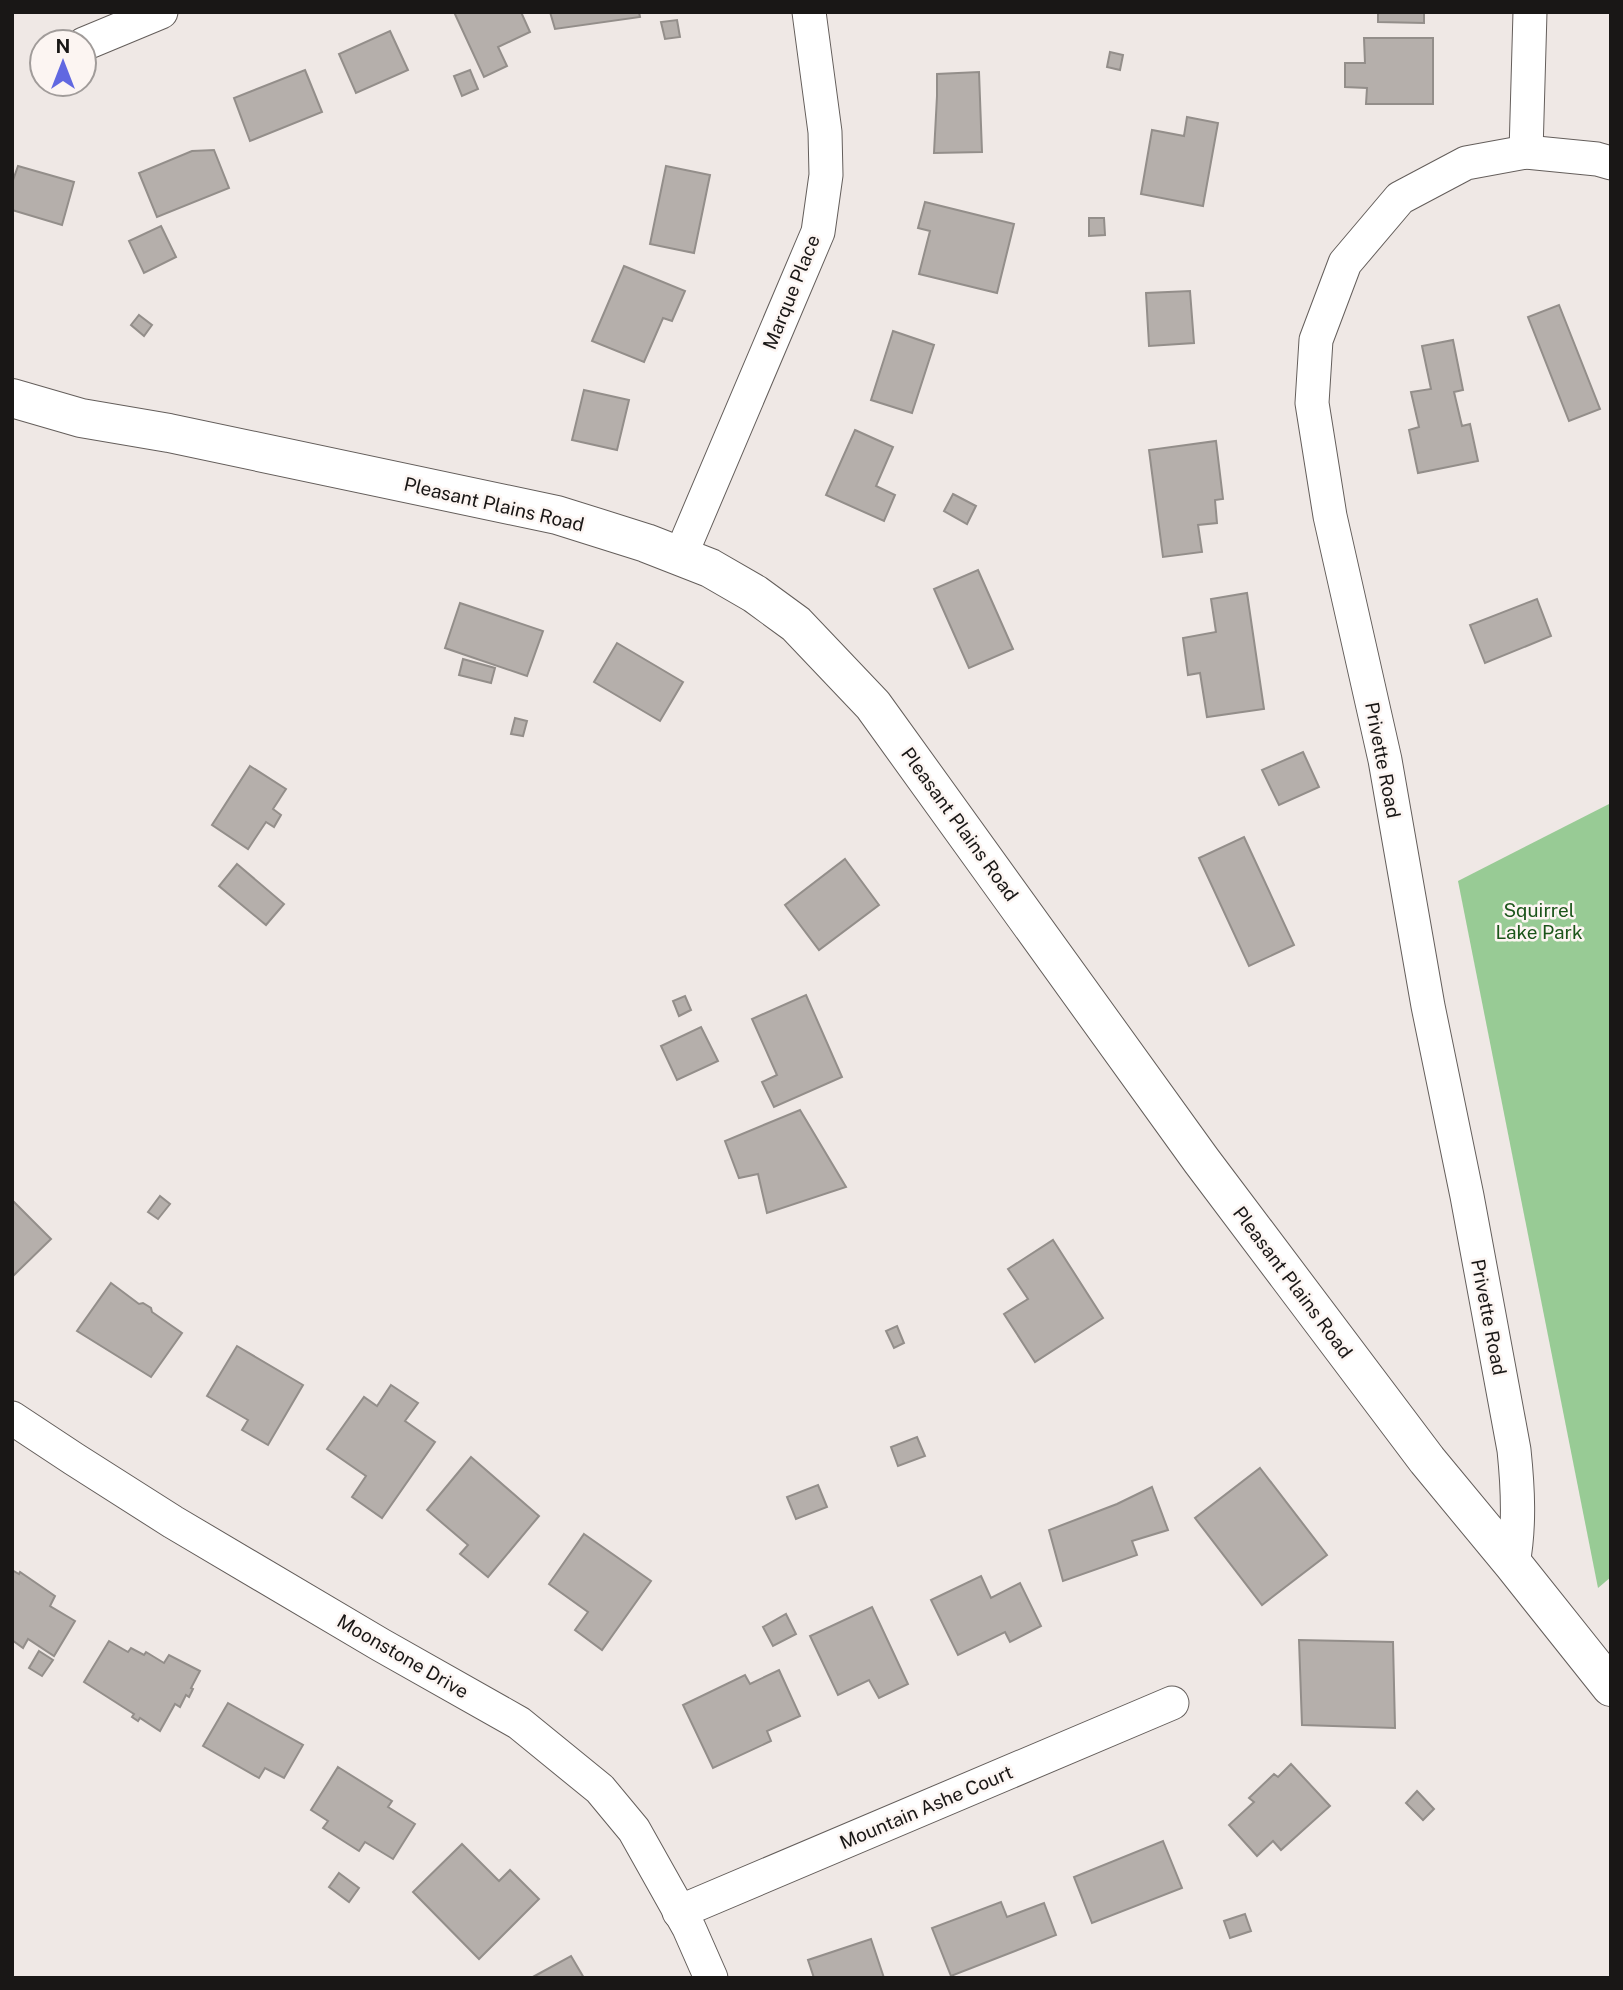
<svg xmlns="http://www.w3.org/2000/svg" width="1623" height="1990" font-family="'Public Sans',sans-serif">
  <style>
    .green { fill: #98cb95 }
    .building { fill: #b5afab; stroke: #938e8a; stroke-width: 2 }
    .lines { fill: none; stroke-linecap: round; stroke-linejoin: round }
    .street-casing { stroke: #645e5b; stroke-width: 35 }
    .secondary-casing { stroke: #645e5b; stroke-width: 40 }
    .street { stroke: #fff; stroke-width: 33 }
    .secondary { stroke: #fff; stroke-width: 38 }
    .labels { text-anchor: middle; stroke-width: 5; stroke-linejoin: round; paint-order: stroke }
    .street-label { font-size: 19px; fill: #191716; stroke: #fcf5f2 }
    .park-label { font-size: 19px; fill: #1b551a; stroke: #fcf5f2 }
  </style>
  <rect width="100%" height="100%" fill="#efe8e5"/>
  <!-- green -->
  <polygon class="green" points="1611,803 1611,1577 1598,1588 1458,881"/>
  <!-- building -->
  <g class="building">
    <polygon points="454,12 521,12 530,32 498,47 507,66 484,77"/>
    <polygon points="550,12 639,12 640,17 555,29"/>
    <polygon points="1378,12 1424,12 1424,23 1378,22"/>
    <polygon points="677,20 680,37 665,39 661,22"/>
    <polygon points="390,31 408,70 356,93 339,54"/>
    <polygon points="1364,38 1433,38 1433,104 1366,104 1367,88 1345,87 1345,63 1365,63"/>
    <polygon points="1110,52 1123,55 1120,70 1107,67"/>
    <polygon points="305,70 322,112 250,141 234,98"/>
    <polygon points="470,70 478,89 462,96 454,76"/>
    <polygon points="979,72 982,152 934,153 937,96 937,74"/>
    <polygon points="1187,117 1218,123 1203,206 1141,194 1152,130 1184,136"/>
    <polygon points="214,150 229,188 157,217 139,173 192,151"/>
    <polygon points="18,166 74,182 62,225 12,210 12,183"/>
    <polygon points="666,166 710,175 694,253 650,244"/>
    <polygon points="925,202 1014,224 997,293 919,274 930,231 918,228"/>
    <polygon points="1089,218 1104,218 1105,235 1089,236"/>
    <polygon points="161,226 176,257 144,273 129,241"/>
    <polygon points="624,266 685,291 672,321 663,318 644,362 592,341"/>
    <polygon points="1190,291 1194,343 1149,346 1146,293"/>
    <polygon points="1559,305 1600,409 1569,421 1528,317"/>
    <polygon points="139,315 152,325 144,336 131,325"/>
    <polygon points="893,331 934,345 912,413 871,400"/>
    <polygon points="1453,340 1463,390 1454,392 1462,426 1470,424 1478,461 1418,473 1409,430 1419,427 1411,392 1431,389 1422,346"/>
    <polygon points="584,390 629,400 617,450 572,440"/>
    <polygon points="855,430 893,447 876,486 895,495 884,521 826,495"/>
    <polygon points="1216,441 1223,499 1215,500 1217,523 1198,525 1202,552 1163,557 1149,450"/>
    <polygon points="953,494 976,506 967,524 944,511"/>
    <polygon points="978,570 1013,649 969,668 934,589"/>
    <polygon points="1247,593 1264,709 1207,717 1200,673 1188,675 1183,638 1216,632 1211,599"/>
    <polygon points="1537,599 1551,636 1485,663 1470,625"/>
    <polygon points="460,603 543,631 527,676 445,648"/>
    <polygon points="617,643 683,682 660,721 594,682"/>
    <polygon points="463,659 495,668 491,683 459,675"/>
    <polygon points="515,718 527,721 523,736 511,734"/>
    <polygon points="1303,752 1319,787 1279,805 1262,770"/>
    <polygon points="250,766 286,789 273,809 281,815 274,827 266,822 248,849 212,825"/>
    <polygon points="1244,837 1294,945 1249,966 1199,858"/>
    <polygon points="845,859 879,905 819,950 785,905"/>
    <polygon points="237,864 284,904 266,925 219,886"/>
    <polygon points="806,995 842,1077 774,1107 762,1082 777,1075 752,1019"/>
    <polygon points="685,996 691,1010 679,1016 673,1001"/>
    <polygon points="701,1027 718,1061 677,1080 661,1046"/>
    <polygon points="800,1110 846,1187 767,1213 758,1174 739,1178 725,1141"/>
    <polygon points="160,1196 170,1204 158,1219 148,1212"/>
    <polygon points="12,1200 51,1239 13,1276 12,1275"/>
    <polygon points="1053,1240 1103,1318 1035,1362 1004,1314 1028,1299 1008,1269"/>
    <polygon points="111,1283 139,1304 143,1303 151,1308 152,1312 182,1333 151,1377 77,1331"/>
    <polygon points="897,1326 904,1343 894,1348 886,1331"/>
    <polygon points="237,1346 303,1385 268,1445 242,1430 248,1420 207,1396"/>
    <polygon points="391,1385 418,1403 405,1421 435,1442 382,1518 352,1497 366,1476 327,1449 364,1397 377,1406"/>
    <polygon points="917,1437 925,1456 898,1466 891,1447"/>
    <polygon points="471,1457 539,1516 488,1577 460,1554 468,1545 427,1510"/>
    <polygon points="1260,1468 1327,1555 1262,1605 1195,1518"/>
    <polygon points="818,1485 827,1507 796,1519 787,1497"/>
    <polygon points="1152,1487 1168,1530 1132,1541 1137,1555 1063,1581 1049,1530 1117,1504"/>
    <polygon points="584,1534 651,1581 602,1650 575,1630 588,1612 549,1584"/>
    <polygon points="12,1570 19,1574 20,1572 55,1596 50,1606 75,1621 54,1656 28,1639 23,1648 12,1640"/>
    <polygon points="981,1576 991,1598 1020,1583 1041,1626 1010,1642 1005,1632 958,1655 931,1600"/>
    <polygon points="872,1607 908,1684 879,1698 869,1680 838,1695 810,1636"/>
    <polygon points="786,1614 796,1634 773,1646 763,1627"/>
    <polygon points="1299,1640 1393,1642 1395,1728 1302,1725"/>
    <polygon points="109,1641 128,1652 131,1648 144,1655 146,1652 164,1663 169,1655 200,1671 191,1688 193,1689 189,1697 186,1695 180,1707 175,1704 160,1731 140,1718 138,1721 132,1717 134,1714 84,1682"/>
    <polygon points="39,1651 53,1660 42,1676 29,1668"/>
    <polygon points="779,1670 800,1716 767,1731 771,1741 713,1768 683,1705 745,1675 750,1684"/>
    <polygon points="228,1703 303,1745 284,1778 265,1768 259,1778 203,1746"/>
    <polygon points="1291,1764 1330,1806 1281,1850 1273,1841 1257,1856 1229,1825 1254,1802 1249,1798 1274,1774 1278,1777"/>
    <polygon points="338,1767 392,1801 388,1807 415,1824 393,1859 365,1842 359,1851 323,1828 328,1821 311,1810"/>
    <polygon points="1417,1791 1434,1809 1423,1820 1406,1803"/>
    <polygon points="1163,1841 1182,1888 1092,1923 1074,1877"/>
    <polygon points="462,1844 499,1881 510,1870 539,1899 479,1959 413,1892"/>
    <polygon points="339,1873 359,1888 349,1902 329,1887"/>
    <polygon points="1001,1902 1007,1917 1044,1903 1056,1935 951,1976 932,1928"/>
    <polygon points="1245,1914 1251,1931 1230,1938 1224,1921"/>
    <polygon points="871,1939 884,1978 814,1978 808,1960"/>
    <polygon points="571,1956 584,1978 531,1978"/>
  </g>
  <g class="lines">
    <defs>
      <g id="street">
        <polyline points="84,44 161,12"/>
        <polyline points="1526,152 1530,12"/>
        <polyline points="680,557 818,232 826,175 825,132 809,12"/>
        <polyline points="12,1418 74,1459 173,1522 381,1645 519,1723 600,1789 634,1830 689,1928 711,1978"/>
        <path d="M1513 1564C1520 1526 1518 1488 1514 1450L1467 1196 1428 1006 1385 760 1330 516 1312 403 1316 340 1345 263 1400 198 1466 163 1526 152 1597 159 1611 163"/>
        <polyline points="679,1912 1172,1703"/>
      </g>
      <polyline id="secondary" points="12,398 81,418 169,433 557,515 646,543 710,568 755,594 796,624 873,705 1201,1160 1427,1460 1513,1564 1611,1687"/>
    </defs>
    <!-- street casing -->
    <use href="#street" class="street-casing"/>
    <!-- secondary casing -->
    <use href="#secondary" class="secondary-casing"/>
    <!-- street -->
    <use href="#street" class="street"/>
    <!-- secondary -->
    <use href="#secondary" class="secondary"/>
  </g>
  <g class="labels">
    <!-- street labels -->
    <g class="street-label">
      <text transform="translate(791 292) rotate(-68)" y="7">Marque Place</text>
      <text transform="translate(494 504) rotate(13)" y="7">Pleasant Plains Road</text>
      <text transform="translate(1383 760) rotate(79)" y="7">Privette Road</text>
      <text transform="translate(960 824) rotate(54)" y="7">Pleasant Plains Road</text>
      <text transform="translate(1293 1282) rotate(53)" y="7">Pleasant Plains Road</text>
      <text transform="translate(1489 1317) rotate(79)" y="7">Privette Road</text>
      <text transform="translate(403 1656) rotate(30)" y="7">Moonstone Drive</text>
      <text transform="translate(926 1807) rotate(-23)" y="7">Mountain Ashe Court</text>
    </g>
    <!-- park labels -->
    <g class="park-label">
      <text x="1539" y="917">Squirrel<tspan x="1539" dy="22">Lake Park</tspan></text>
    </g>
  </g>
  <!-- border -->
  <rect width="1623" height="1990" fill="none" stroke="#191716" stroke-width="28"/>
  <!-- north arrow -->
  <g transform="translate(63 63)"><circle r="33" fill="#fcf5f2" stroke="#a19c9a" stroke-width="2"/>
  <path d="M0-5L12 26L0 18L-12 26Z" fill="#6168e1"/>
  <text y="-10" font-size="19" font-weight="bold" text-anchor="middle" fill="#191716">N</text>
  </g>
</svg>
